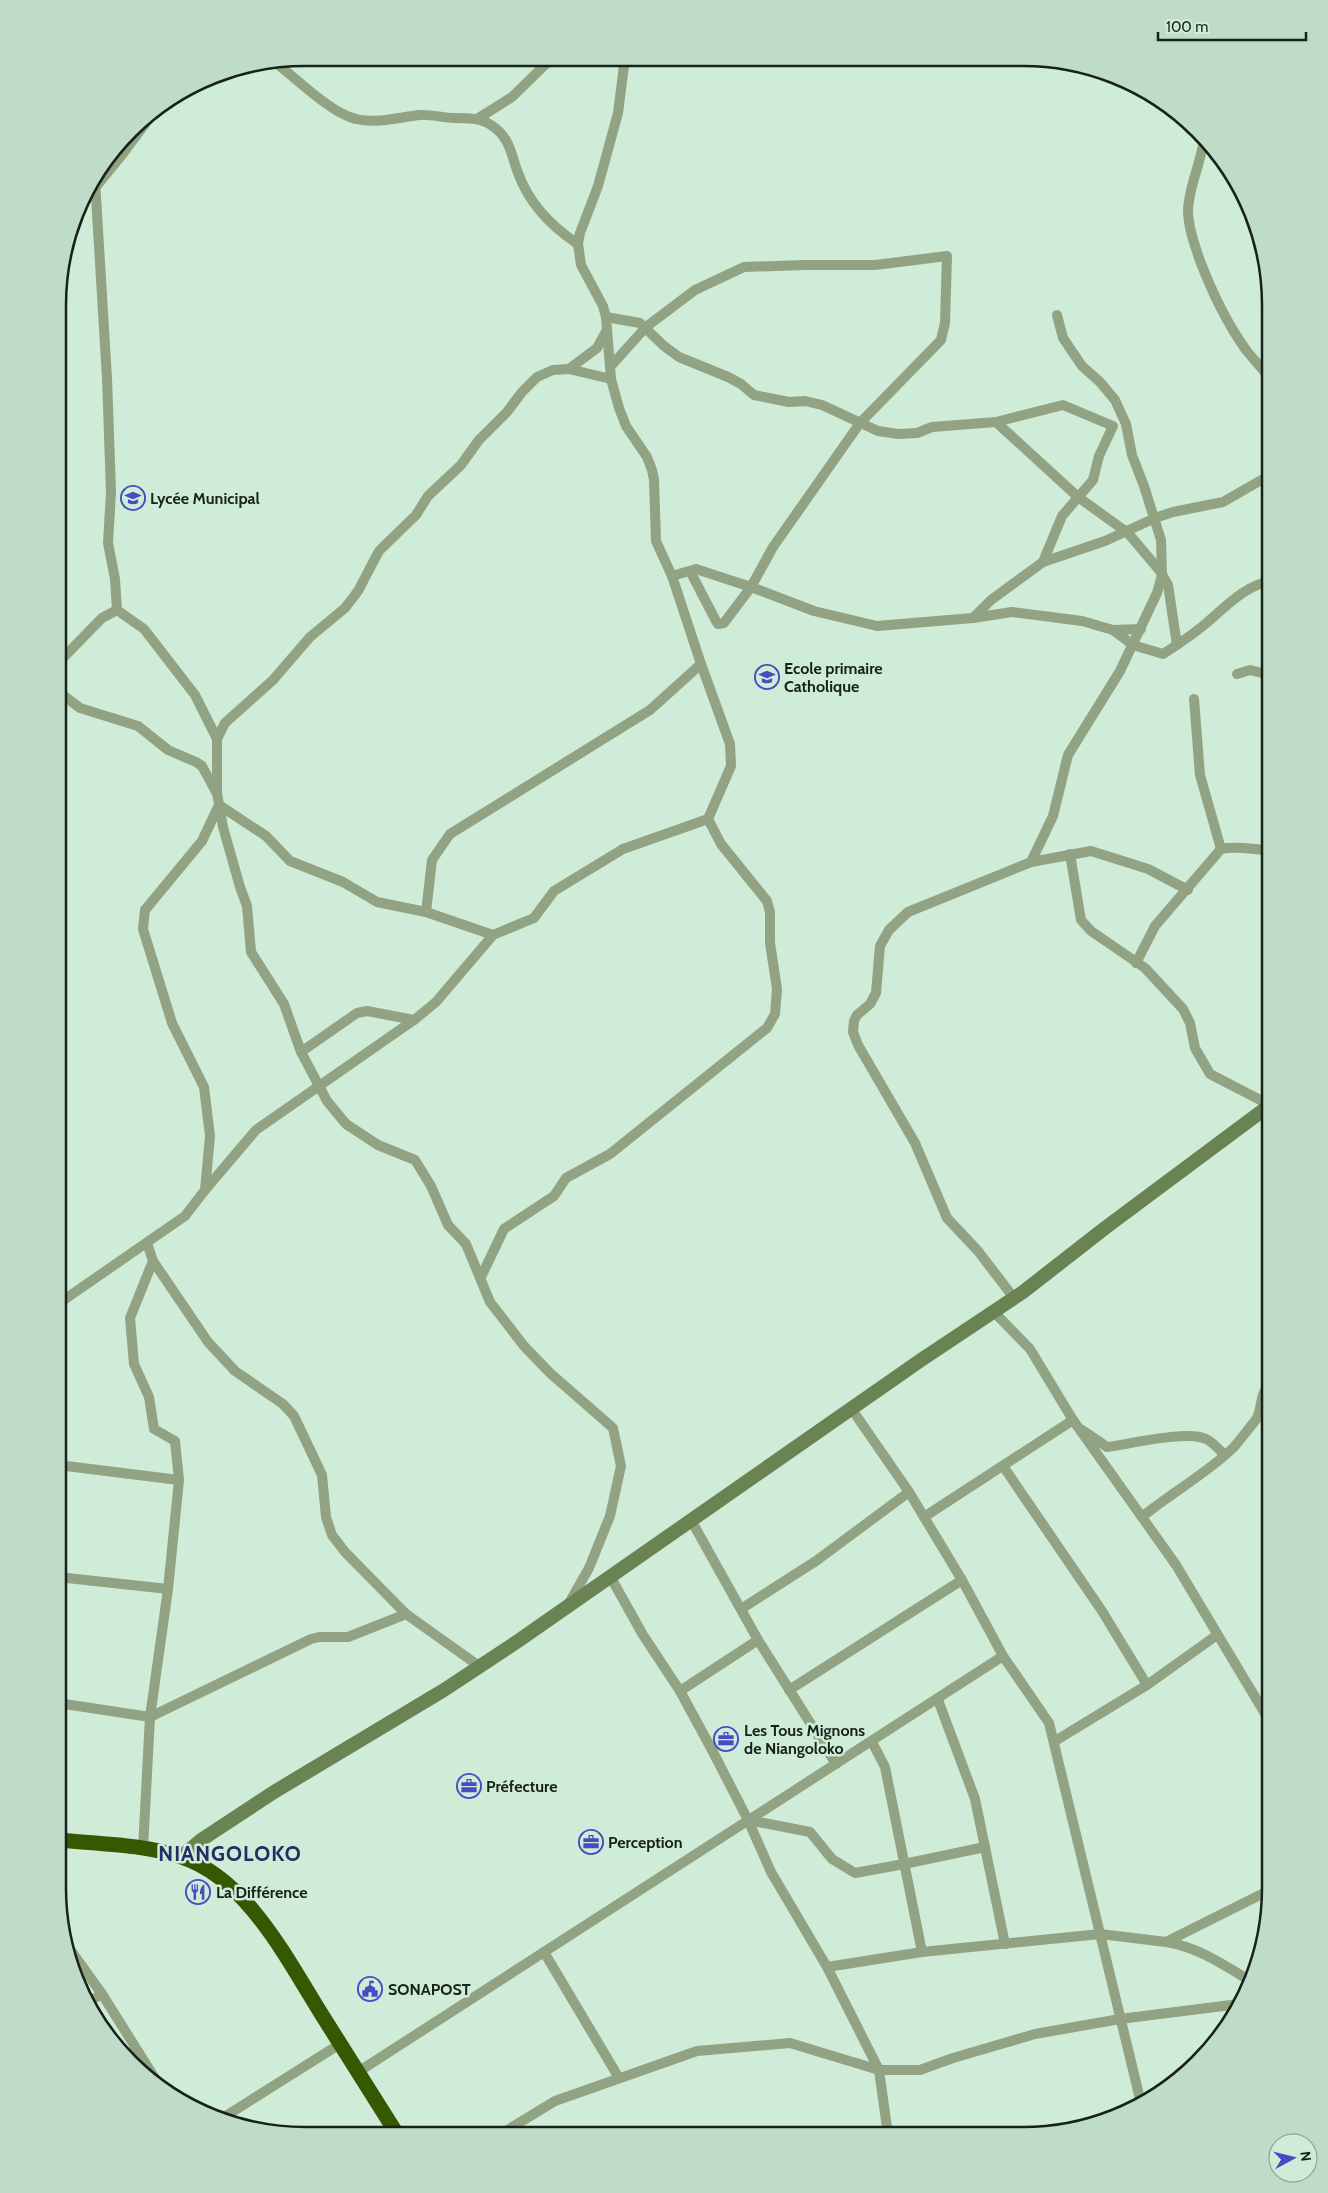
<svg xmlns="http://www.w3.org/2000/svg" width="1328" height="2193" font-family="Cabin,sans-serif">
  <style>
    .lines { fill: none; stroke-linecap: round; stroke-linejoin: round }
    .street { stroke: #91a382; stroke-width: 10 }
    .secondary { stroke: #6a8353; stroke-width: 14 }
    .highway { stroke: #365803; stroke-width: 15 }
    .labels { text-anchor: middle; stroke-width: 5; stroke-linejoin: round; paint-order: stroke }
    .poi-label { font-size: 16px; font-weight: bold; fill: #17221b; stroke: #ceecd7; text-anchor: start }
    .district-label { font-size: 21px; font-weight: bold; letter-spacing: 1px; fill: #252c65; stroke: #ceecd7 }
    .rim { fill: none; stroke: #17221b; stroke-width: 2.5 }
  </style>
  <rect width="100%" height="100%" fill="#ceecd7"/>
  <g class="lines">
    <!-- street -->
    <g class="street">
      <path d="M276 63C297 79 332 114 356 119 377 124 400 117 420 115 431 114 443 118 454 118 466 118 481 118 491 125 510 137 511 154 518 173 529 203 552 227 578 244"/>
      <polyline points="477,119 512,97 552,58"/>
      <path d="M1204 139C1201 163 1189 186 1188 210 1188 226 1194 243 1199 258 1211 290 1226 322 1246 350 1254 360 1263 369 1270 379"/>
      <polyline points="95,180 107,378 111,492 108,543 115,579 117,610"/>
      <polyline points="80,206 121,156 154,112"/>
      <polyline points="606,317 640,323 664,346 679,357 728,377 741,384 754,395 789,402 805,401 822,405 878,431 898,434 917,433 932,427 996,422 1063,405 1113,426 1099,456 1093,480 1062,516 1043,562 991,600 973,618"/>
      <polyline points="610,367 646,327 695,290 744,267 804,265 875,265 947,256 945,323 941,340 860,423 773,547 751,587 724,623 718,624 716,621 690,571"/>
      <polyline points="569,369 597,348 607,330"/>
      <polyline points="996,422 1078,497 1128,533 1160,571 1168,585 1177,645"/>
      <polyline points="1043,562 1105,541 1155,518 1173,512 1223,502 1270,475"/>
      <polyline points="672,576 696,569 751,587 814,611 877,626 973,618 1012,612 1082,621 1113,630 1141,629"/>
      <path d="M1113 630 1133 645 1163 654C1177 645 1191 636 1204 625 1221 611 1247 583 1270 582"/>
      <polyline points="59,662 102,618 117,610 144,629 195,695 217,739 217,793 223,827 240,887 247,906 251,952 284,1004 301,1052 327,1101 346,1124 378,1145 415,1160 431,1186 448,1225 466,1244 490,1302 524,1346 550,1373 613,1428 621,1466 610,1516 589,1568 568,1605"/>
      <polyline points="1237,674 1250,670 1270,675"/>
      <polyline points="59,692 80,708 138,726 168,750 196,762 202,766 216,792"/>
      <polyline points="1194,699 1200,775 1221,849"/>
      <polyline points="217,739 225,723 273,680 310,637 345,608 358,591 379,551 416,515 428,496 461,465 479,440 507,412 522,392 537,377 553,370 569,369 611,379"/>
      <polyline points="1070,854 1081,920 1091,931 1145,968 1183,1009 1190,1023 1195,1048 1210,1074 1270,1105"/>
      <polyline points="1031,862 1053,816 1068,755 1120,671 1157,593 1162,575 1161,540 1144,486 1132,455 1126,424 1115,400 1100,382 1082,366 1063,338 1057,315"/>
      <polyline points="426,912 432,860 450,834 650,710 701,664"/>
      <path d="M1136 963 1155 926 1221 849C1238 845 1253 850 1270 850"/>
      <polyline points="301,1052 357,1013 367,1011 414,1020"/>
      <polyline points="205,1190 256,1130 414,1020 436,1002 493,935 534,918 554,891 623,849 708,819 731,766 730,744 701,664 672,576 656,541 654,480 652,470 647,457 626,426 619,408 611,379 606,317 603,306 581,265 578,244 580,233 598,186 618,113 625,58"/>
      <polyline points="147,1243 153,1261 208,1342 235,1371 283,1404 294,1416 322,1475 326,1517 332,1535 345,1552 406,1614 479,1666"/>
      <polyline points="481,1277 504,1229 554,1196 566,1178 610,1154 767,1028 775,1014 777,989 770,943 770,912 767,901 721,844 708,819"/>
      <polyline points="1014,1298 978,1251 947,1218 915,1143 858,1045 853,1032 854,1021 857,1015 870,1004 876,993 880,946 889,930 908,912 1031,862 1091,851 1148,869 1188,890"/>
      <polyline points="58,1304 185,1216 205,1190 210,1136 204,1087 172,1023 143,929 145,910 202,841 219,805 266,836 290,861 343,882 377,902 426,912 493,935"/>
      <polyline points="994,1312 1030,1349 1073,1420 1176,1565 1270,1722"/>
      <polyline points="851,1408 909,1492 962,1580 1003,1656 1049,1723 1141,2103"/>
      <path d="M1082 1430 1107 1447C1130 1444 1187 1430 1206 1439 1213 1442 1219 1450 1224 1454"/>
      <polyline points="58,1465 179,1480"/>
      <polyline points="1003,1466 1102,1611 1147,1685"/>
      <polyline points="924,1517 1073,1420"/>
      <path d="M1142 1517C1171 1493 1206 1474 1233 1448 1236 1445 1255 1421 1257 1418 1263 1404 1259 1395 1270 1383"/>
      <polyline points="691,1520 758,1640 836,1764"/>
      <polyline points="610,1576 643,1635 680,1691 712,1750 748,1820 771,1872 827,1967 879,2070 888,2135"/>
      <polyline points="58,1577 168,1589"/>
      <polyline points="741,1609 816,1561 909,1492"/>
      <polyline points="789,1690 962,1580"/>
      <polyline points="680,1691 758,1640"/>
      <polyline points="938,1700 975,1799 1005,1944"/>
      <polyline points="58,1703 150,1717 311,1639 319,1637 348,1637 406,1614"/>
      <polyline points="1055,1741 1147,1685 1217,1635"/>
      <polyline points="872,1742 885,1767 922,1952"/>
      <polyline points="748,1820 810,1832 832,1859 855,1873 904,1864 985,1847"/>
      <polyline points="143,1849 150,1717 168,1589 179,1480 175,1441 154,1429 149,1397 134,1364 130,1318 153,1261"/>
      <path d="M1166 1942C1198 1947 1224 1965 1252 1982"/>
      <polyline points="69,1948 102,1994 161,2088"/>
      <polyline points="544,1952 619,2078"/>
      <polyline points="827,1967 922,1952 1100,1934 1166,1942 1270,1890"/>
      <polyline points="88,2002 102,1994"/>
      <polyline points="358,2072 1003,1656"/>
      <polyline points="221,2119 340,2044"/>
      <polyline points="501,2134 555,2101 697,2051 790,2043 879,2070 920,2070 953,2058 1035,2034 1120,2019 1239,2004"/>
    </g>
    <!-- secondary -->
    <polyline class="secondary" points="181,1857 201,1840 274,1792 444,1690 518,1641 921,1360 1023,1292 1105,1228 1270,1105"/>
    <!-- highway -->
    <path class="highway" d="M58 1840C98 1844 143 1844 181 1857 247 1878 288 1961 322 2015 347 2055 372 2094 397 2134"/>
  </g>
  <!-- icons -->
  <defs>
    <symbol id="school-ring" viewBox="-11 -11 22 22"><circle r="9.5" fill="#ceecd7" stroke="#444ec2" stroke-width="1.5"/><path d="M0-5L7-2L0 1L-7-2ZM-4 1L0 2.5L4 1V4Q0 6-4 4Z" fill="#444ec2"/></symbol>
    <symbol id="office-ring" viewBox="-11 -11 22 22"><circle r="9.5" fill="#ceecd7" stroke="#444ec2" stroke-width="1.5"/><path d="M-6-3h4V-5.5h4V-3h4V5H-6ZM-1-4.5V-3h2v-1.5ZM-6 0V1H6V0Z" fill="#444ec2"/></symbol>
    <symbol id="restaurant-ring" viewBox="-11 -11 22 22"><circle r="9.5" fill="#ceecd7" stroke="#444ec2" stroke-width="1.5"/><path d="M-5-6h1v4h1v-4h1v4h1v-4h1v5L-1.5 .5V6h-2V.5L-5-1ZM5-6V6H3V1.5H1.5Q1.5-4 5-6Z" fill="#444ec2"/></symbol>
    <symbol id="civic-ring" viewBox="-11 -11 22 22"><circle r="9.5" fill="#ceecd7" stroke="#444ec2" stroke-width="1.5"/><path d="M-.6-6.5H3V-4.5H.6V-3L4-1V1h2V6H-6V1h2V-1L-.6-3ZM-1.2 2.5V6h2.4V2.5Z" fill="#444ec2"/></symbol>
  </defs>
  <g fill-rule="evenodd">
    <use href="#school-ring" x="119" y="484" width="28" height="28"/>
    <use href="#school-ring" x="753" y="663" width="28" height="28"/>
    <use href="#office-ring" x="712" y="1725" width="28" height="28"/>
    <use href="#office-ring" x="455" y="1772" width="28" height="28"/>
    <use href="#office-ring" x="577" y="1828" width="28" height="28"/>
    <use href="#restaurant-ring" x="184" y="1878" width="28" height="28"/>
    <use href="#civic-ring" x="356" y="1975" width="28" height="28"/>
  </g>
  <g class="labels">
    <!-- poi labels -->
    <g class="poi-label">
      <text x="150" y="504">Lycée Municipal</text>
      <text x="784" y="674">Ecole primaire<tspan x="784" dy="18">Catholique</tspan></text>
      <text x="744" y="1736">Les Tous Mignons<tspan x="744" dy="18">de Niangoloko</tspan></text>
      <text x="486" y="1792">Préfecture</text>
      <text x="608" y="1848">Perception</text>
      <text x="216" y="1898">La Différence</text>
      <text x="388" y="1995">SONAPOST</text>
    </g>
    <!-- district labels -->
    <g class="district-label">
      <text x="230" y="1861">NIANGOLOKO</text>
    </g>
  </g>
  <!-- crop -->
  <path d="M0 0H1328V2193H0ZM305 66H1023A239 239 0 0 1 1262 305V1888A239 239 0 0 1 1023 2127H305A239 239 0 0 1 66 1888V305A239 239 0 0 1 305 66Z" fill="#bfdcc8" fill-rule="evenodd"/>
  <path class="rim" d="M305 66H1023A239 239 0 0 1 1262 305V1888A239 239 0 0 1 1023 2127H305A239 239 0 0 1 66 1888V305A239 239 0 0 1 305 66Z"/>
  <!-- north arrow -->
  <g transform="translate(1293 2158) rotate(83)"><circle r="24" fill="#ceecd7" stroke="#859b8c"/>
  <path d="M0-4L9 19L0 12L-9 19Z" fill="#444ec2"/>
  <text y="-8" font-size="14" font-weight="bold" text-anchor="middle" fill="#17221b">N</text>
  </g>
  <!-- scale -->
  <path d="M1158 32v8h148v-8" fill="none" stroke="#17221b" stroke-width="2.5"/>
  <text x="1166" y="32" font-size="15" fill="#17221b" stroke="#ceecd7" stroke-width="4" paint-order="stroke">100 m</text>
</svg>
